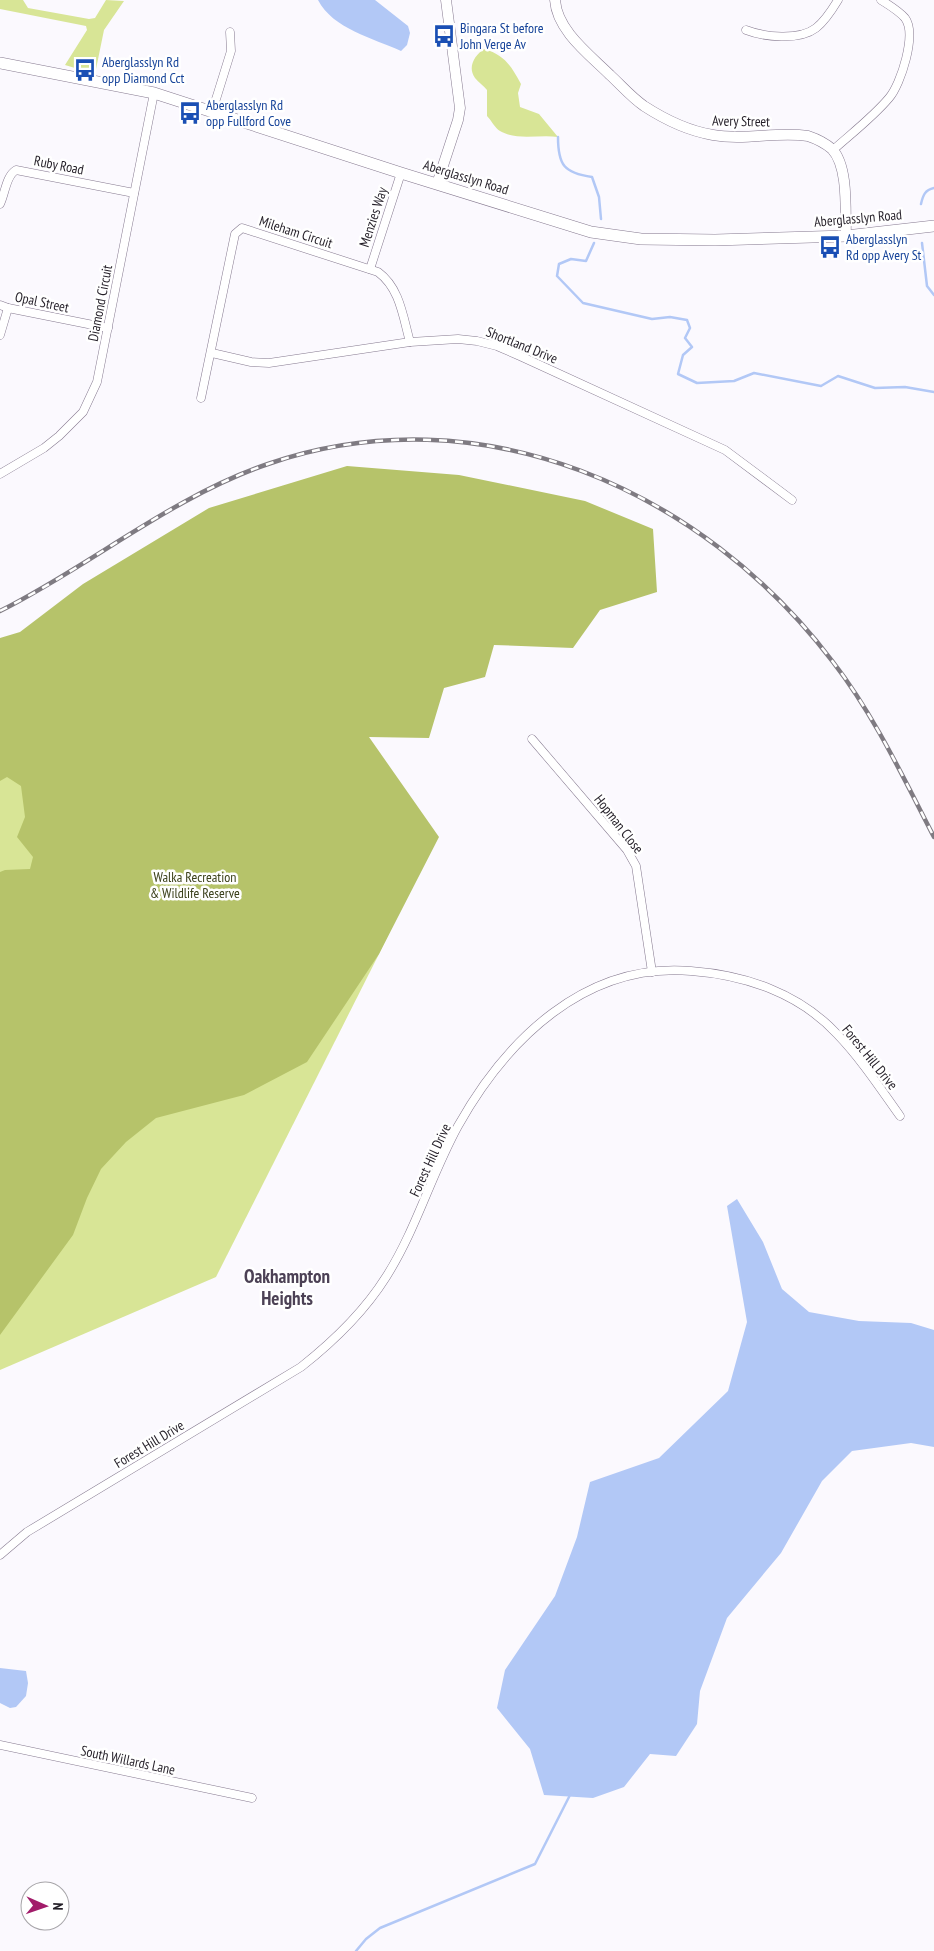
<svg xmlns="http://www.w3.org/2000/svg" width="934" height="1951" font-family="'PT Sans Narrow',sans-serif">
  <style>
    .green { fill: #d8e596 }
    .forest { fill: #b6c36a }
    .water { fill: #b2c8f6 }
    .lines { fill: none; stroke-linecap: round; stroke-linejoin: round }
    .stream { stroke: #b2c8f6; stroke-width: 2.5 }
    .minor-casing { stroke: #867a90; stroke-width: 9 }
    .tertiary-casing { stroke: #867a90; stroke-width: 11 }
    .secondary-casing { stroke: #867a90; stroke-width: 12 }
    .minor { stroke: #fff; stroke-width: 8 }
    .tertiary { stroke: #fff; stroke-width: 10 }
    .secondary { stroke: #fff; stroke-width: 11 }
    .rail-casing { stroke: #7f7b82; stroke-width: 4.5 }
    .rail { stroke: #fff; stroke-width: 2.5; stroke-dasharray: 8; stroke-linecap: butt }
    .labels { text-anchor: middle; stroke-width: 5; stroke-linejoin: round; paint-order: stroke }
    .transit-label { font-size: 14px; fill: #164399; stroke: #fff; text-anchor: start }
    .street-label { font-size: 14px; fill: #241f28; stroke: #fff }
    .park-label { font-size: 14px; fill: #3c411c; stroke: #fff }
    .district-label { font-size: 19px; font-weight: bold; fill: #4c4155; stroke: #fff }
  </style>
  <rect width="100%" height="100%" fill="#fbf9fe"/>
  <!-- green -->
  <g class="green">
    <polygon points="0,0 23,0 28,8 89,19 95,18 106,0 124,1 104,30 95,74 65,65 87,30 86,26 0,9"/>
    <path d="M484 49C505 55 511 66 521 84L518 93 520 107 539 114 558 137C540 134 517 141 500 131 495 128 491 120 487 116V90C484 86 478 82 475 78 467 67 475 55 484 49Z"/>
    <polygon points="0,645 427,855 379,954 216,1277 0,1370"/>
  </g>
  <!-- forest -->
  <polygon class="forest" points="347,466 459,475 585,501 653,529 657,592 600,610 573,648 494,645 485,677 444,688 429,738 369,737 439,837 379,954 307,1062 244,1095 156,1118 126,1142 101,1169 87,1198 73,1235 0,1335 0,872 5,870 30,869 33,857 17,837 25,817 21,786 7,777 0,781 0,638 20,632 83,584 209,508"/>
  <!-- water -->
  <g class="water">
    <path d="M318 0H375L408 26 410 33 407 45 401 51C373 38 333 29 318 0Z"/>
    <polygon points="737,1199 763,1242 782,1289 809,1312 859,1321 911,1323 934,1330 934,1447 911,1443 852,1451 822,1481 781,1553 727,1618 700,1691 697,1724 676,1756 650,1754 624,1787 593,1798 544,1795 530,1749 497,1708 505,1670 555,1596 577,1537 590,1482 659,1458 728,1391 747,1322 727,1206"/>
    <polygon points="0,1668 26,1671 28,1683 26,1696 16,1707 10,1708 0,1703"/>
  </g>
  <g class="lines">
    <!-- stream -->
    <g class="stream">
      <path d="M558 137C558 165 564 173 592 177L599 197 601 219"/>
      <path d="M921 204C923 195 925 190 934 188"/>
      <polyline points="594,243 586,261 571,259 559,264 557,276 583,303 652,319 670,317 687,320 690,328 685,338 692,347 683,355 678,374 697,383 734,381 754,373 821,386 838,376 875,388 905,387 934,392"/>
      <polyline points="922,243 927,286 934,295"/>
      <polyline points="356,1951 366,1939 380,1928 535,1864 570,1795"/>
    </g>
    <defs>
      <g id="minor">
        <path d="M746 30C764 37 799 41 816 28 825 21 832 10 838 0"/>
        <polyline points="212,112 231,51 230,32"/>
        <path d="M833 150C852 133 873 117 889 98 901 84 917 34 905 18 899 11 889 5 881 0"/>
        <path d="M0 204C5 194 6 176 16 170L134 193"/>
        <polyline points="370,269 401,173"/>
        <polyline points="0,305 8,308 108,328"/>
        <polyline points="0,335 8,308"/>
        <polyline points="212,353 251,362 269,363 410,342 458,339 477,341 497,346 520,356 725,450 792,500"/>
        <path d="M201 398 235 234 242 228 378 272C400 288 403 317 410 342"/>
        <polyline points="0,474 44,448 59,436 83,412 97,382 154,93"/>
        <polyline points="532,739 627,850 636,866 652,972"/>
        <path d="M0 1555 27 1532 301 1367C334 1341 364 1312 386 1277 416 1230 431 1175 458 1126 506 1040 585 962 691 971 745 975 799 993 837 1034 861 1059 880 1088 900 1116"/>
        <polyline points="0,1745 252,1798"/>
      </g>
      <g id="tertiary">
        <path d="M555 0C557 31 590 55 610 75 621 85 631 97 644 106 664 119 689 131 713 135 745 141 777 131 808 136 817 139 825 143 832 149 849 167 845 212 846 236"/>
        <polyline points="437,184 458,120 460,108 446,0"/>
      </g>
      <polyline id="secondary" points="0,63 154,93 401,173 591,232 641,239 715,240 846,236 934,226"/>
    </defs>
    <!-- minor casing -->
    <use href="#minor" class="minor-casing"/>
    <!-- tertiary casing -->
    <use href="#tertiary" class="tertiary-casing"/>
    <!-- secondary casing -->
    <use href="#secondary" class="secondary-casing"/>
    <!-- minor -->
    <use href="#minor" class="minor"/>
    <!-- tertiary -->
    <use href="#tertiary" class="tertiary"/>
    <!-- secondary -->
    <use href="#secondary" class="secondary"/>
    <defs>
      <path id="rail" d="M0 611C90 566 173 496 268 464 480 391 702 489 833 662 874 715 903 777 934 837"/>
    </defs>
    <!-- rail casing -->
    <use href="#rail" class="rail-casing"/>
    <!-- rail -->
    <use href="#rail" class="rail"/>
  </g>
  <!-- icons -->
  <defs>
    <symbol id="bus-bare" viewBox="-9 -9 18 18"><path d="M-5-6H5V4H4V6H2V4H-2V6H-4V4H-5ZM-3.5-4V0h7V-4ZM-3.5 1.2v1.5H-2V1.2ZM2 1.2v1.5H3.5V1.2Z" fill="#1a4fb4" stroke="#fff" stroke-width="2.5" paint-order="stroke"/></symbol>
  </defs>
  <g fill-rule="evenodd">
    <use href="#bus-bare" x="428" y="20" width="32" height="32"/>
    <use href="#bus-bare" x="69" y="54" width="32" height="32"/>
    <use href="#bus-bare" x="174" y="97" width="32" height="32"/>
    <use href="#bus-bare" x="814" y="231" width="32" height="32"/>
  </g>
  <g class="labels">
    <!-- transit labels -->
    <g class="transit-label">
      <text x="460" y="33">Bingara St before<tspan x="460" dy="16">John Verge Av</tspan></text>
      <text x="102" y="67">Aberglasslyn Rd<tspan x="102" dy="16">opp Diamond Cct</tspan></text>
      <text x="206" y="110">Aberglasslyn Rd<tspan x="206" dy="16">opp Fullford Cove</tspan></text>
      <text x="846" y="244">Aberglasslyn<tspan x="846" dy="16">Rd opp Avery St</tspan></text>
    </g>
    <!-- street labels -->
    <g class="street-label">
      <text transform="translate(741 121) rotate(1)" y="5">Avery Street</text>
      <text transform="translate(59 165) rotate(11)" y="5">Ruby Road</text>
      <text transform="translate(466 177) rotate(17)" y="5">Aberglasslyn Road</text>
      <text transform="translate(373 217) rotate(-72)" y="5">Menzies Way</text>
      <text transform="translate(858 218) rotate(-5)" y="5">Aberglasslyn Road</text>
      <text transform="translate(296 232) rotate(18)" y="5">Mileham Circuit</text>
      <text transform="translate(42 302) rotate(12)" y="5">Opal Street</text>
      <text transform="translate(100 303) rotate(-79)" y="5">Diamond Circuit</text>
      <text transform="translate(522 345) rotate(22)" y="5">Shortland Drive</text>
      <text transform="translate(619 824) rotate(52)" y="5">Hopman Close</text>
      <text transform="translate(870 1057) rotate(51)" y="5">Forest Hill Drive</text>
      <text transform="translate(430 1160) rotate(-65)" y="5">Forest Hill Drive</text>
      <text transform="translate(149 1444) rotate(-31)" y="5">Forest Hill Drive</text>
      <text transform="translate(128 1760) rotate(12)" y="5">South Willards Lane</text>
    </g>
    <!-- park labels -->
    <g class="park-label">
      <text x="195" y="882">Walka Recreation<tspan x="195" dy="16">&amp; Wildlife Reserve</tspan></text>
    </g>
    <!-- district labels -->
    <g class="district-label">
      <text x="287" y="1283">Oakhampton<tspan x="287" dy="22">Heights</tspan></text>
    </g>
  </g>
  <!-- north arrow -->
  <g transform="translate(45 1906) rotate(92)"><circle r="24" fill="#ffffff" stroke="#a7a5a9"/>
  <path d="M0-4L9 19L0 12L-9 19Z" fill="#a21c6a"/>
  <text y="-8" font-size="14" font-weight="bold" text-anchor="middle" fill="#241f28">N</text>
  </g>
</svg>
